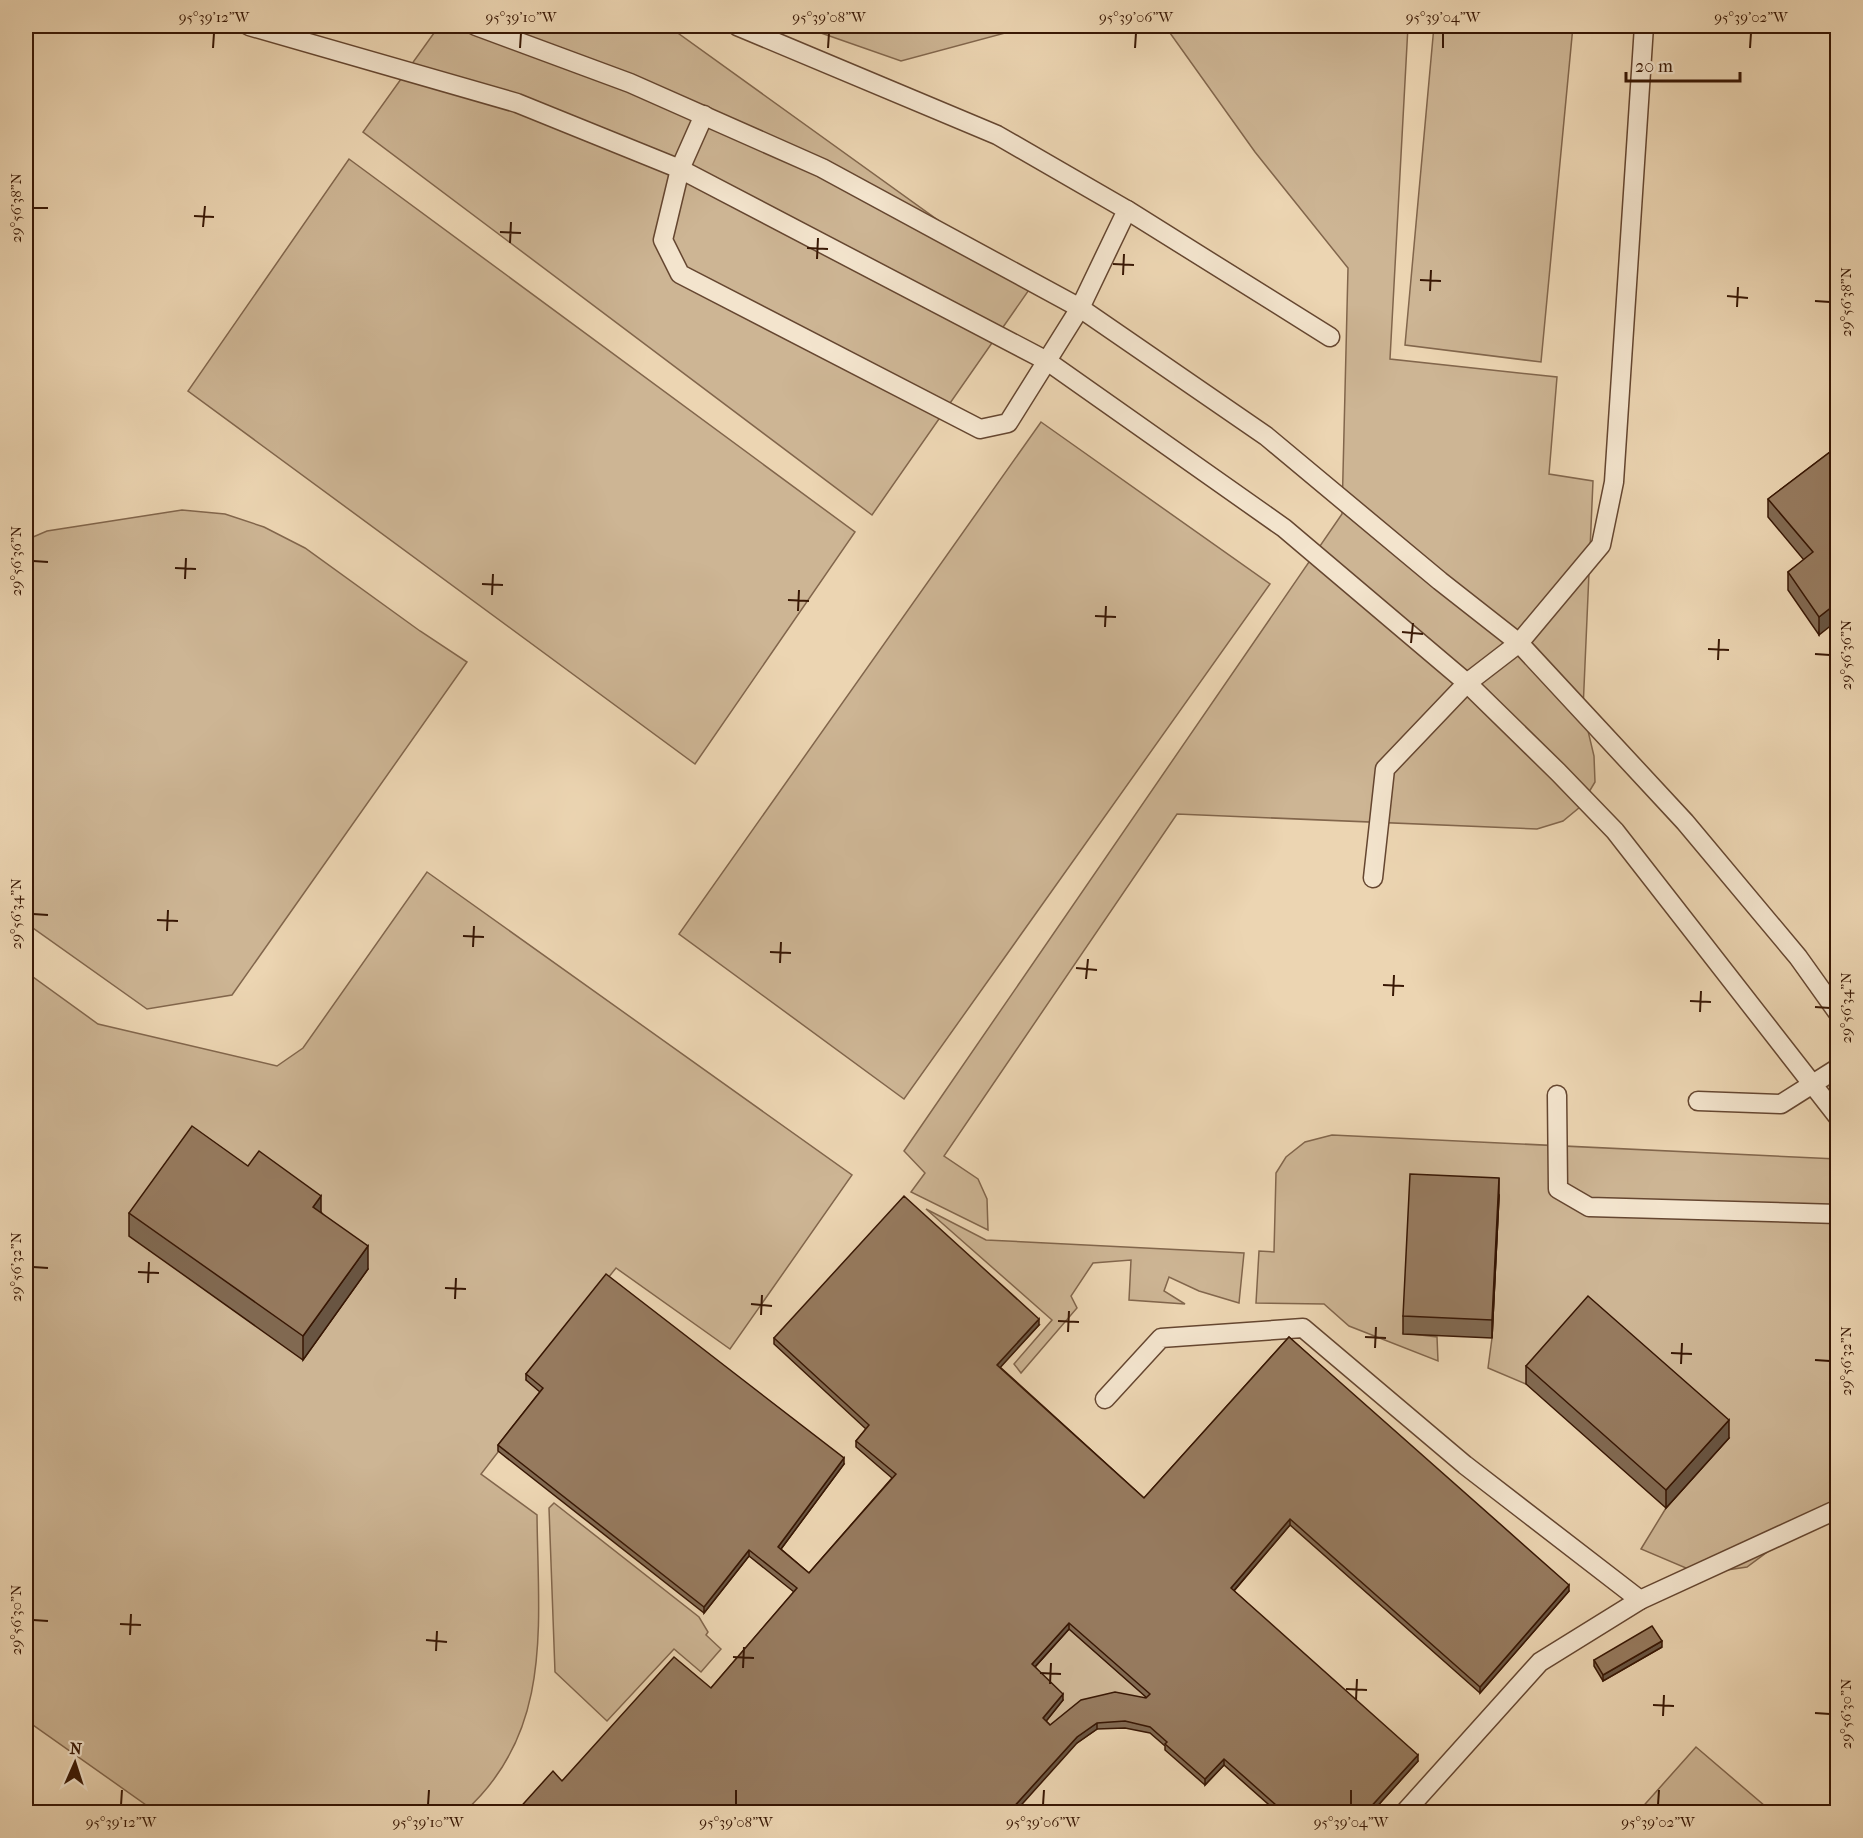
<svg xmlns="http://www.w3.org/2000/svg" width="1863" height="1838" font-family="'IM FELL French Canon',serif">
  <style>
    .green { fill: #cdb594; stroke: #82664c; stroke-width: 1.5 }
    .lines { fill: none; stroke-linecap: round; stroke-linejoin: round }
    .service-casing { stroke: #654630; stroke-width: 21 }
    .service { stroke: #f3e4cd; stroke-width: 18 }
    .wall { fill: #816951; stroke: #381704; stroke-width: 1.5; fill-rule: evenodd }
    .shaded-wall { fill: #695542; stroke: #381704; stroke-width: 1.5 }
    .building { fill: #967a5e; stroke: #381704; stroke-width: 1.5; fill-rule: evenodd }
    .ticks { fill: none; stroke: #381704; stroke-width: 2 }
    .neatline { fill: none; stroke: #381704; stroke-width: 2 }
    .ticks-label { font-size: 15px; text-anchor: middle; fill: #381704 }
  </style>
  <rect width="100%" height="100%" fill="#ecd5b2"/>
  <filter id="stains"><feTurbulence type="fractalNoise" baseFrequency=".00333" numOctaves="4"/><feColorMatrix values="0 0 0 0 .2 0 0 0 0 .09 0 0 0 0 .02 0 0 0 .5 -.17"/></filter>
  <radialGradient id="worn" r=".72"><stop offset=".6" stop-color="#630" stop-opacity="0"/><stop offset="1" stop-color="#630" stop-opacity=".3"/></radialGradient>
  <!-- green -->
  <g class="green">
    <polygon points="439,26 668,26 1031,287 872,515 363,132"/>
    <polygon points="801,26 1031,26 901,61"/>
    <polygon points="1165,26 1408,26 1390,359 1557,377 1549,474 1593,481 1583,710 1594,756 1595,782 1580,807 1563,821 1537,829 1177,814 944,1156 978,1179 987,1199 988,1230 911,1192 925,1173 904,1151 1342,514 1348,268 1255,152"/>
    <polygon points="1434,26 1573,26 1541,362 1405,345"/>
    <polygon points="349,159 855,532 695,764 188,391"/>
    <polygon points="1041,422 1270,584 904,1099 679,934"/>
    <polygon points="182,510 225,514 264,527 305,548 420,631 467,662 232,995 147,1009 26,923 26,540 47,531"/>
    <path d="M427 872 852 1175 730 1349 616 1268 526 1380 543 1394 481 1474 537 1515C538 1623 554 1732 464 1812H156L26 1720V972L98 1024 277 1066 303 1048Z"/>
    <polygon points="1332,1135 1837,1159 1837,1505 1801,1527 1747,1567 1700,1574 1641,1549 1666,1508 1728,1438 1526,1384 1488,1368 1492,1338 1499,1196 1403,1333 1437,1337 1438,1361 1349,1326 1324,1304 1256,1303 1259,1251 1274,1252 1276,1173 1286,1157 1305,1142"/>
    <polygon points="926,1209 986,1240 1244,1253 1239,1303 1199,1291 1169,1277 1164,1291 1185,1304 1129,1300 1131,1260 1093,1263 1071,1296 1077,1308 1021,1373 1014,1364 1052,1320"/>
    <polygon points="554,1503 699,1617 708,1632 706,1635 721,1649 701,1672 674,1649 607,1721 555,1672 549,1508"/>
    <polygon points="1069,1629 1150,1700 1050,1731 1043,1725 1032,1670"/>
    <polygon points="1696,1747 1772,1812 1638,1812"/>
  </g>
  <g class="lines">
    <defs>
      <g id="service">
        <polyline points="249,26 517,103 680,169 1047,361 1284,528 1467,683 1558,772 1615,831 1838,1117"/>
        <polyline points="476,26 630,83 822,168 1080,308 1266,436 1440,581 1519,643 1685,822 1798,957 1838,1013"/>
        <polyline points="704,115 680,169 663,240 680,274 980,429 1008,423 1080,308 1127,210 997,135 737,26"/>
        <polyline points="1127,210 1330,337"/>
        <polyline points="1373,878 1385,769 1467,683 1519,643 1601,545 1614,482 1644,26"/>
        <polyline points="1557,1095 1558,1189 1589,1207 1838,1214"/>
        <polyline points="1698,1101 1781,1104 1838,1068"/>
        <polyline points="1105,1399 1161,1338 1303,1328 1465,1465 1640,1600"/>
        <polyline points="1405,1812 1540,1662 1640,1600 1838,1509"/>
      </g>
    </defs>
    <!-- service casing -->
    <use href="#service" class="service-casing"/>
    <!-- service -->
    <use href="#service" class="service"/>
  </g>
  <!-- wall -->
  <g class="wall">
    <polygon points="1838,446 1819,635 1788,590 1788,572 1804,560 1768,517 1768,499"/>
    <polygon points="248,1166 321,1212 368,1269 303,1360 129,1236 129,1213"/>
    <polygon points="1499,1196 1492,1338 1403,1334 1403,1316"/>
    <path d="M1039 1325 1000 1367 1144 1498 1289 1337 1569 1591 1480 1693 1290 1525 1234 1591 1418 1761 1372 1812H1277L1224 1765 1205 1785 1165 1750V1746L1150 1733 1125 1728 1097 1729 1077 1743 562 1781 711 1688 794 1592 749 1556 704 1613 498 1451V1445L540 1392 526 1380V1374L844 1464 781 1549 809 1573 892 1478 856 1447V1441L866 1429 774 1344V1338ZM1069 1629 1147 1698H1146L1050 1725 1046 1721 1063 1700 1035 1667Z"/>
    <polygon points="1526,1366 1729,1438 1666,1508 1526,1384"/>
    <polygon points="1662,1647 1603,1681 1594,1666 1594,1660"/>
  </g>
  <!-- shaded-wall -->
  <g class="shaded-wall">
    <polygon points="1838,602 1838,620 1819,635 1819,617"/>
    <polygon points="1499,1178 1499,1196 1492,1338 1492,1320"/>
    <polygon points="321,1196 321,1219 313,1207"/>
    <polygon points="368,1246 368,1269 303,1360 303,1336"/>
    <polygon points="1039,1319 1039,1325 997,1371 997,1365"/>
    <polygon points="1729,1420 1729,1438 1666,1508 1666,1490"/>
    <polygon points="844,1458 844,1464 778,1553 778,1547"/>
    <polygon points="1290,1519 1290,1525 1231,1594 1231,1588"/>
    <polygon points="749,1550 749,1556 704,1613 704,1607"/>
    <polygon points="1569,1585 1569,1591 1480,1693 1480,1687"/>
    <polygon points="1069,1623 1069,1629 1032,1670 1032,1664"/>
    <polygon points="1662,1641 1662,1647 1603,1681 1603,1675"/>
    <polygon points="1063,1694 1063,1700 1043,1725 1043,1718"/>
    <polygon points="1097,1723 1097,1729 1077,1743 1015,1812 1009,1812 1077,1737"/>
    <polygon points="1418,1755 1418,1761 1372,1812 1366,1812"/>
    <polygon points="1224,1759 1224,1765 1205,1785 1205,1779"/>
  </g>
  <!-- building -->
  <g class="building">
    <polygon points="1838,446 1838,602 1819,617 1788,572 1813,552 1768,499"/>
    <polygon points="192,1126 248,1166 259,1151 321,1196 313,1207 368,1246 303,1336 129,1213"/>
    <polygon points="1410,1174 1499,1178 1492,1320 1403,1316"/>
    <path d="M904 1196 1039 1319 997 1365 1144 1498 1289 1337 1569 1585 1480 1687 1290 1519 1231 1588 1418 1755 1366 1812H1284L1224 1759 1205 1779 1165 1744 1167 1742 1150 1727 1125 1721 1097 1723 1077 1737 1009 1812H516L553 1771 562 1781 674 1657 711 1688 797 1588 749 1550 704 1607 498 1445 543 1388 526 1374 606 1274 844 1458 778 1547 809 1573 896 1474 856 1441 869 1425 774 1338ZM1069 1623 1150 1694 1146 1698 1115 1692 1081 1700 1050 1725 1043 1718 1063 1694 1032 1664Z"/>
    <polygon points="1588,1296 1729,1420 1666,1490 1526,1366"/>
    <polygon points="1652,1626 1662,1641 1603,1675 1594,1660"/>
  </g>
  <!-- ticks -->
  <path class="ticks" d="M213 48 214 33M520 48 521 33M828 48 829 33M1135 48 1136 33M1443 48V33M1750 48 1751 33M33 208H48M194 216 214 217M203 227 205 206M500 232 521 233M510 243 511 222M807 248 828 249M817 259 818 238M1113 264 1134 265M1123 275 1124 254M1420 280 1441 281M1430 291 1431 270M1727 296 1748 298M1815 301 1830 302M1737 307 1738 287M33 561 48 562M175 568 196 569M185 579 186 558M482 584 503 585M492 595 493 574M788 600 809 601M798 611 799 590M1095 616 1116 617M1105 627 1106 606M1402 632 1423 634M1411 643 1413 623M1708 649 1729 650M1815 654 1830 655M1718 660 1719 639M33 914 48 915M157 920 178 921M167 931 168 910M463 936 484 937M473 947 474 926M770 952 791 953M780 963 781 942M1076 968 1097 970M1086 979 1088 959M1383 985 1404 986M1393 996 1394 975M1690 1001 1711 1002M1815 1007 1830 1008M1700 1012 1701 991M33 1267 48 1268M138 1272 159 1273M148 1283 149 1262M445 1288 466 1289M455 1299 456 1278M751 1304 772 1306M761 1315 762 1295M1058 1321 1079 1322M1068 1332 1069 1311M1365 1337 1386 1338M1375 1348 1376 1327M1671 1353 1692 1354M1815 1360 1830 1361M1681 1364 1682 1343M33 1620 48 1621M120 1624 141 1625M130 1635 131 1614M426 1640 447 1642M436 1651 437 1631M733 1657 754 1658M743 1668 744 1647M1040 1673 1061 1674M1050 1684 1051 1663M1346 1689 1367 1690M1356 1700 1357 1679M1653 1705 1674 1706M1815 1713 1830 1714M1663 1716 1664 1695M121 1805 122 1790M428 1805 429 1790M736 1805V1790M1043 1805 1044 1790M1351 1805V1790M1658 1805 1659 1790"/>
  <!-- margin -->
  <rect width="1863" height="1838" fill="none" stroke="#ecd5b2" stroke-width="66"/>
  <!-- north arrow -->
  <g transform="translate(75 1763) rotate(3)" stroke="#f3e4cd" stroke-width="4.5" paint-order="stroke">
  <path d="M0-4.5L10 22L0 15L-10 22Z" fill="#381704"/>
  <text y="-9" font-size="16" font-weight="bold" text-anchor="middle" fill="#381704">N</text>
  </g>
  <!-- scale -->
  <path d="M1626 72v9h114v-9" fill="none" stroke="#381704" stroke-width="3"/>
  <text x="1635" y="72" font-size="18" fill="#381704" stroke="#f3e4cd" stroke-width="4.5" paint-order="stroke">20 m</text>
  <rect x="33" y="33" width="1797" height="1772" class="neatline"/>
  <g class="ticks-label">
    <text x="214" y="22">95°39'12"W</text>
    <text x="521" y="22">95°39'10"W</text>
    <text x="829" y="22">95°39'08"W</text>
    <text x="1136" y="22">95°39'06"W</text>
    <text x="1443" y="22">95°39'04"W</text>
    <text x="1751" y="22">95°39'02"W</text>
    <text transform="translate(16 208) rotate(-90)" y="5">29°56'38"N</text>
    <text transform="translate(1846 302) rotate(-90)" y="5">29°56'38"N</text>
    <text transform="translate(16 561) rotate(-90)" y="5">29°56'36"N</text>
    <text transform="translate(1846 655) rotate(-90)" y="5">29°56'36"N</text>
    <text transform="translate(16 914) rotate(-90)" y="5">29°56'34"N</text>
    <text transform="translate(1846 1008) rotate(-90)" y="5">29°56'34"N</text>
    <text transform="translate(16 1267) rotate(-90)" y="5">29°56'32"N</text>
    <text transform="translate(1846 1361) rotate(-90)" y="5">29°56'32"N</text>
    <text transform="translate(16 1620) rotate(-90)" y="5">29°56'30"N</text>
    <text transform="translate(1846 1714) rotate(-90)" y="5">29°56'30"N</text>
    <text x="121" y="1827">95°39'12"W</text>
    <text x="428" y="1827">95°39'10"W</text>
    <text x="736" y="1827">95°39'08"W</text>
    <text x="1043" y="1827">95°39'06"W</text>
    <text x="1351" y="1827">95°39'04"W</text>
    <text x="1658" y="1827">95°39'02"W</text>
  </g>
  <rect width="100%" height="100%" filter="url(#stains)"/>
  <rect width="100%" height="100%" fill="url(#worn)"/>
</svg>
